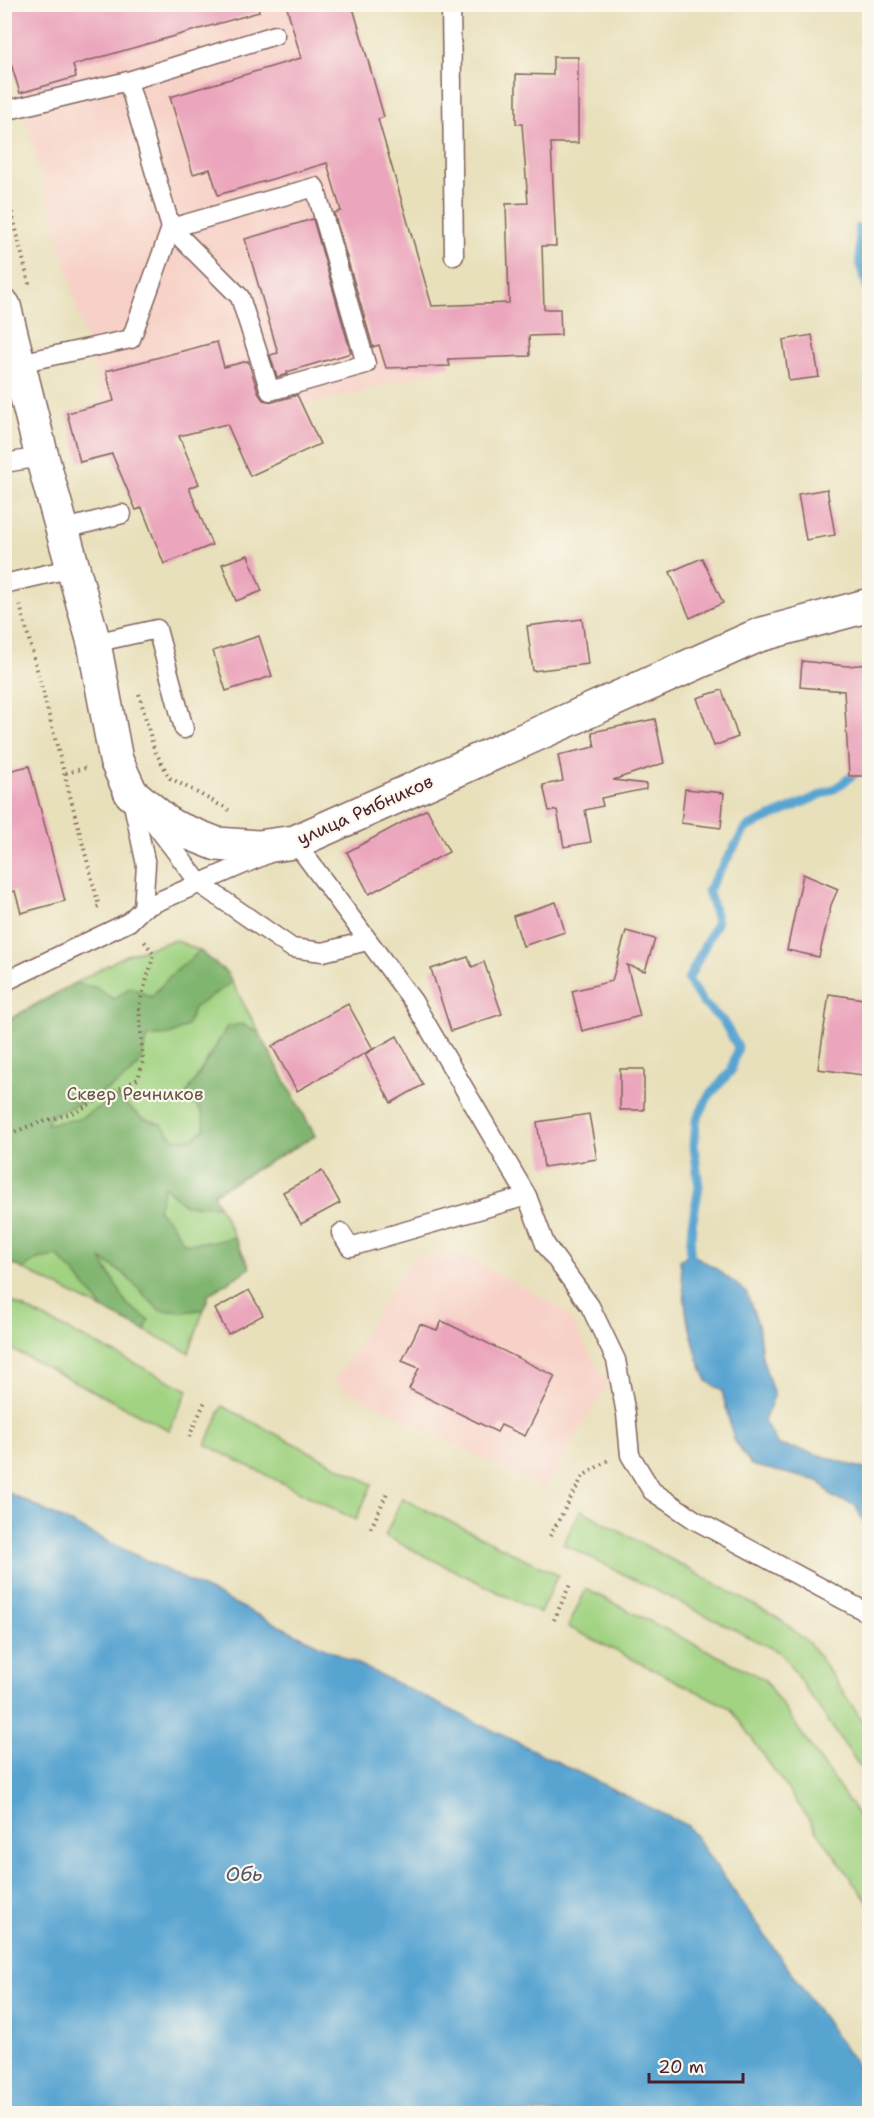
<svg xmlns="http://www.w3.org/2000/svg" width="874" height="2118" font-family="'Shantell Sans',sans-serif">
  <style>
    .built { fill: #f7d1c7 }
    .green { fill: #a1d382; stroke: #767956; stroke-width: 1.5 }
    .forest { fill: #80b570; stroke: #656a4e; stroke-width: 1.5 }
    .water { fill: #59a4d1; stroke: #52627e; stroke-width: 1.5 }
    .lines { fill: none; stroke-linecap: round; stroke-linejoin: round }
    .stream { stroke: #59a4d1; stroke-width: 9 }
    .building { fill: #eba5bc }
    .service-casing { stroke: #81635d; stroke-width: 21 }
    .minor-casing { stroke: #81635d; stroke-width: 36 }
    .path { stroke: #81635d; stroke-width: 4; stroke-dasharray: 1.5 4.5; stroke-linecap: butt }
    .service { stroke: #fff; stroke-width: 18 }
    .minor { stroke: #fff; stroke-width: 33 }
    .labels { text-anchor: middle; stroke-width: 4.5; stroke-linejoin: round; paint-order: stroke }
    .street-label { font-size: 18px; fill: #4a1f2b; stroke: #fbf7ec }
    .park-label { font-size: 18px; fill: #645545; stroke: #fbf7ec }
    .water-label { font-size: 20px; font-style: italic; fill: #50546d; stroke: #fbf7ec }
  </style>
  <rect width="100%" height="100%" fill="#fbf7ec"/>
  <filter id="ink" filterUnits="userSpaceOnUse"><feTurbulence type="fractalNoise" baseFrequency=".0167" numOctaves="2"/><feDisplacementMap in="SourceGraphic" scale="12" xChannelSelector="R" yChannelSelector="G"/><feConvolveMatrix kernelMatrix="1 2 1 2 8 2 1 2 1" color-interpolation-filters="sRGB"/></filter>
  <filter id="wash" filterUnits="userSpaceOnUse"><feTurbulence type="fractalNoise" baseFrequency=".008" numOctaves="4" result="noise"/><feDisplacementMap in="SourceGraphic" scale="24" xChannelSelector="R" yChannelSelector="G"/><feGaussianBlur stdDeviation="1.35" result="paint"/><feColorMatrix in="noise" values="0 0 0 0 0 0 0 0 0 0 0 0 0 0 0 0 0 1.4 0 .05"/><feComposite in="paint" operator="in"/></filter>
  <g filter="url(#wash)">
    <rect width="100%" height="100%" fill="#e8e0bb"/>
    <!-- built -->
    <g class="built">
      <polygon points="5,5 352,5 384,117 383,136 450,367 391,384 238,421 80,462 67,413 103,404 5,41"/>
      <polygon points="463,1254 566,1311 607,1384 544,1489 333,1383 413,1256"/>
    </g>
    <!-- green -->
    <g class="green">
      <polygon points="175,940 200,951 227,973 315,1136 213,1194 250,1268 209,1294 189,1353 5,1260 4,1022 126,955"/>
      <polygon points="4,1298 188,1390 169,1430 5,1346"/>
      <polygon points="222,1406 372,1484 356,1520 206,1445"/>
      <polygon points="402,1498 558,1575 540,1613 385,1536"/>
      <polygon points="581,1510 780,1619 811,1645 869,1730 869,1780 781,1653 563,1544"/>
      <polygon points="586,1589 764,1679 869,1831 869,1904 730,1708 568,1627"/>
    </g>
    <!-- forest -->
    <path class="forest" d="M200 951 227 973 232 982 194 1008 187 1026 170 1035 147 1037C145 1045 143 1056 139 1064 125 1086 73 1106 50 1116L47 1124 79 1119 117 1097 142 1118 161 1124 174 1139 194 1138 205 1128 202 1112 186 1095 227 1027 242 1024 259 1033 315 1136 213 1193 218 1206 185 1205 164 1186 158 1210 171 1223 184 1243 213 1242 234 1237 250 1268 209 1294 204 1309 184 1312 159 1310 123 1273 101 1259 127 1304 149 1320 145 1331 104 1310 75 1274 57 1256 38 1259 23 1269 5 1260V1022L75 983 97 988 113 999 131 987 151 997 170 976Z"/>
    <!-- water -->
    <g class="water">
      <polygon points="690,1253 718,1270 746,1292 758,1324 762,1357 774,1396 764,1421 778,1445 810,1452 867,1470 870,1475 869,1533 855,1505 833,1497 819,1481 751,1465 734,1440 722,1391 707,1381 698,1359 687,1317 680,1260"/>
      <polygon points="5,1491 688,1826 869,2083 869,2113 5,2113"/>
    </g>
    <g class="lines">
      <!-- stream -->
      <g class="stream">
        <polyline points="859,228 860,264 870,297"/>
        <polyline points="694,1265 690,1253 692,1224 699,1187 694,1146 696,1121 708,1097 731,1071 738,1047 723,1021 703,1003 688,980 717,921 708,890 746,828 836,788 861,769"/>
      </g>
    </g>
    <g id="blocks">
      <!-- building -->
      <g class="building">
        <polygon points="4,4 258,4 259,12 73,65 76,77 20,93 4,41"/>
        <polygon points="286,4 352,4 384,117 378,119 432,306 509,303 506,204 528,203 522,124 516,124 516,74 553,75 553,57 578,57 578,143 551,143 556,246 542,246 544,309 560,309 561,335 529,336 530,356 448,359 450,366 386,368 379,345 373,347 334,213 341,211 327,163 218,195 210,169 193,174 170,97 301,58"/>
        <polygon points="313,219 351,353 287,372 288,374 277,377 270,355 278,353 245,239"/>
        <polygon points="812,335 819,377 789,381 783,340"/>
        <polygon points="217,342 224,367 248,361 259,394 263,400 273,402 297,395 320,444 250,476 227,424 179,436 199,484 189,488 212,545 164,564 142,508 136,510 112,454 80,462 67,413 114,401 106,371"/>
        <polygon points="827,489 835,535 806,540 798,494"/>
        <polygon points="248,555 262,591 236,601 222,564"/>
        <polygon points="702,558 723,603 690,618 670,572"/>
        <polygon points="582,619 588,664 533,671 527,626"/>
        <polygon points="259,636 272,676 226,691 213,651"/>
        <polygon points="802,661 847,666 870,664 870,776 849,776 844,691 800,687"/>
        <polygon points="722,690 738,737 714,746 697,698"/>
        <polygon points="655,719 664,763 613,780 646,784 646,789 601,798 603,806 585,810 591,842 564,847 557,810 549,811 543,785 563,781 558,755 595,747 592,732"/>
        <polygon points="29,766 65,901 21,913 15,891 4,894 4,772"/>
        <polygon points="685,789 724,793 721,828 681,823"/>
        <polygon points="427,809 449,852 369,894 347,852"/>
        <polygon points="803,874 838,889 831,905 819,957 787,950"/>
        <polygon points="556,902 565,932 523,946 513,916"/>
        <polygon points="626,931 655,939 645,971 627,965 640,1016 582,1031 572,991 612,981"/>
        <polygon points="468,957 472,967 484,962 502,1014 451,1031 431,969"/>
        <polygon points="829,994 870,1000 870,1076 818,1069"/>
        <polygon points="348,1004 373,1049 297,1091 272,1046"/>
        <polygon points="397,1036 423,1085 391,1103 365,1054"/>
        <rect x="620" y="1069" width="24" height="41"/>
        <polygon points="589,1114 597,1159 544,1167 537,1122"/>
        <polygon points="322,1171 340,1203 301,1224 283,1192"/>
        <polygon points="249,1290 263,1315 228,1334 215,1309"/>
        <polygon points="442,1321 555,1376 525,1436 501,1425 497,1432 409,1389 419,1368 402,1361 420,1324 437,1330"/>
      </g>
    </g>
  </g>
  <g filter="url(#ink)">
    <use href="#blocks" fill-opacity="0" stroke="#81635d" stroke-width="1.5"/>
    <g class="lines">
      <defs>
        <g id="service">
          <polyline points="451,4 454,256"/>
          <polyline points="128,81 171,228 240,297 270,391 366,364 315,187 171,228"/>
          <polyline points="4,111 128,81 275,35"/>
          <polyline points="19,363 131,339 171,228"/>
          <polyline points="4,463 42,457"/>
          <polyline points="62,530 122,514"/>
          <polyline points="4,584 73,568"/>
          <polyline points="94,643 157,629 184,729"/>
          <polyline points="154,823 200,884 292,948 323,952 367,941"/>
          <polyline points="143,908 295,842 413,1001 527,1196 545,1244 590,1306 616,1360 626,1414 630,1455 652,1491 695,1520 870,1614"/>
          <polyline points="4,982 129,922 143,908 146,865 131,795"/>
          <polyline points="341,1233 350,1247 527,1196"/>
        </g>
        <polyline id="minor" points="4,306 42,457 94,643 116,760 131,793 171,826 217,844 258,847 295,842 759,635 870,605"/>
      </defs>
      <!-- service casing -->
      <use href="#service" class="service-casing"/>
      <!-- minor casing -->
      <use href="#minor" class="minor-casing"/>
      <!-- path -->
      <g class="path">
        <polyline points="5,135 7,192 29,284"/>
        <polyline points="4,540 9,560"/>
        <polyline points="20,605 99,906 97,907"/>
        <polyline points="139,694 154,749 170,778 229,810"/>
        <polyline points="66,773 85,768"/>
        <polyline points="4,1136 32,1125 75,1112 138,1079 143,1061 139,1006 154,954 144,941"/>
        <polyline points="189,1437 206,1399"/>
        <polyline points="371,1528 388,1491"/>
        <polyline points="550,1536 583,1476 608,1460"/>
        <polyline points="554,1620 571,1582"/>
      </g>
      <!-- service -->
      <use href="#service" class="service"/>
      <!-- minor -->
      <use href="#minor" class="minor"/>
    </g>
  </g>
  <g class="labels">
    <!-- street labels -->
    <g class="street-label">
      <text transform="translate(365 810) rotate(-24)" y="6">улица Рыбников</text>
    </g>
    <!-- park labels -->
    <g class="park-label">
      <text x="135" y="1100">Сквер Речников</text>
    </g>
    <!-- water labels -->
    <g class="water-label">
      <text x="244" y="1881">Обь</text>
    </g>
  </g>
  <!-- margin -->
  <rect width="874" height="2118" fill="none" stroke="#fbf7ec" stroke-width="24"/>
  <!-- scale -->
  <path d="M649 2073v9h94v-9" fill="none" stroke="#4a1f2b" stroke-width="3"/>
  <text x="658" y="2073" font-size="18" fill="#4a1f2b" stroke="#fbf7ec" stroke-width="4.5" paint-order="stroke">20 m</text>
</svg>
